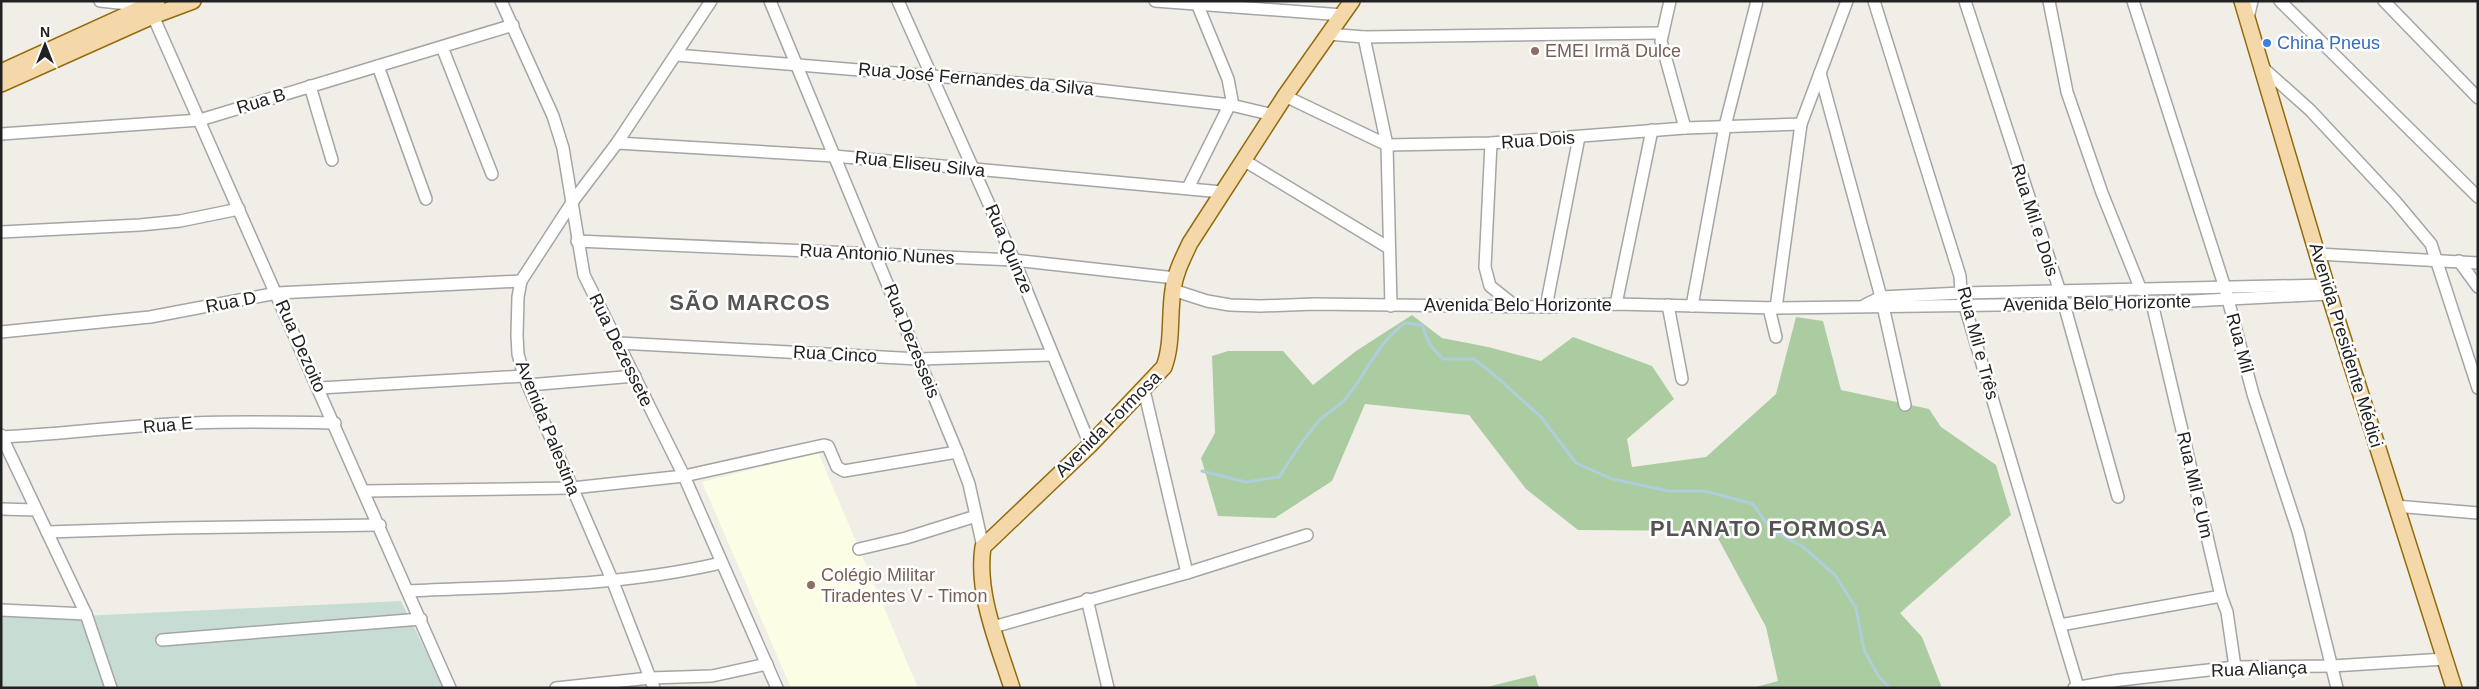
<svg xmlns="http://www.w3.org/2000/svg" width="2479" height="689" font-family="Helvetica,sans-serif">
  <style>
    .education { fill: #fcfde5 }
    .forest { fill: #abcca1 }
    .wetland { fill: #c7ddd4 }
    .lines { fill: none; stroke-linecap: round; stroke-linejoin: round }
    .stream { stroke: #adceda; stroke-width: 3 }
    .minor-casing { stroke: #a5a5a5; stroke-width: 14 }
    .major-casing { stroke: #926c0c; stroke-width: 18 }
    .minor { stroke: #fff; stroke-width: 11 }
    .major { stroke: #f5d8a9; stroke-width: 15 }
    .shop-dot { fill: #3f7fe0; stroke: #fff; stroke-width: 2 }
    .education-dot { fill: #8d6e63; stroke: #fff; stroke-width: 2 }
    .labels { text-anchor: middle; stroke-width: 5; stroke-linejoin: round; paint-order: stroke }
    .shop-label { font-size: 18px; fill: #366cbe; stroke: #fff; text-anchor: start }
    .education-label { font-size: 18px; fill: #785e54; stroke: #fff; text-anchor: start }
    .street-label { font-size: 18px; fill: #212121; stroke: #fff }
    .district-label { font-size: 22px; font-weight: bold; letter-spacing: 1px; fill: #545454; stroke: #fff }
  </style>
  <rect width="100%" height="100%" fill="#f1eee8"/>
  <!-- education -->
  <polygon class="education" points="818,452 918,688 791,688 702,482"/>
  <!-- forest -->
  <g class="forest">
    <polygon points="1412,315 1442,338 1488,347 1541,361 1573,337 1652,366 1674,399 1627,439 1632,467 1706,457 1776,394 1796,317 1823,321 1841,390 1929,409 1941,427 1996,465 2011,515 1900,613 1922,637 1942,688 1752,688 1778,681 1766,627 1714,531 1578,530 1526,489 1469,415 1365,404 1332,481 1275,518 1218,516 1201,458 1215,433 1212,356 1228,351 1283,351 1313,385 1356,351"/>
    <polygon points="1535,675 1539,688 1483,688"/>
  </g>
  <!-- wetland -->
  <polygon class="wetland" points="401,601 444,688 1,688 1,610 82,616"/>
  <g class="lines">
    <!-- stream -->
    <path class="stream" d="M1202 471 1246 482 1279 477C1292 457 1303 438 1319 421 1327 412 1339 407 1346 398 1368 372 1376 344 1405 323L1422 325 1430 345 1443 359H1474L1499 379 1541 417 1576 463 1612 479 1669 491H1705L1753 504 1771 530 1802 546 1835 575 1856 608 1864 650 1879 677 1890 688"/>
    <defs>
      <g id="minor">
        <polyline points="100,1 147,6 153,16 450,688"/>
        <polyline points="501,1 553,116 563,148 584,275 684,476 777,688"/>
        <polyline points="770,1 957,452 969,484 983,547"/>
        <polyline points="898,1 1014,260 1090,445"/>
        <polyline points="1155,1 1343,15"/>
        <polyline points="1670,1 1661,41 1685,128"/>
        <polyline points="1874,1 1960,276 1961,293 2078,687"/>
        <polyline points="1965,1 2064,304 2118,497"/>
        <polyline points="2049,1 2067,92 2102,193 2141,290"/>
        <polyline points="2133,1 2225,288 2253,394 2298,531 2337,688"/>
        <polyline points="2280,1 2478,197"/>
        <polyline points="2384,1 2478,98"/>
        <polyline points="2248,18 2252,1"/>
        <polyline points="1328,34 1364,37 1661,33"/>
        <polyline points="1364,37 1387,145 1391,306"/>
        <polyline points="442,47 492,174"/>
        <polyline points="676,55 1080,88 1231,105 1273,115"/>
        <polyline points="378,66 426,199"/>
        <polyline points="2262,67 2310,110 2395,201 2431,244 2478,388"/>
        <polyline points="1820,73 1881,297 1905,405"/>
        <polyline points="310,86 332,160"/>
        <polyline points="1285,96 1387,145 1491,143 1685,128 1801,124"/>
        <polyline points="1,134 200,120 513,25"/>
        <polyline points="617,143 834,156 1222,192"/>
        <polyline points="1491,143 1485,267 1490,286 1514,305"/>
        <polyline points="1245,161 1389,248"/>
        <polyline points="1188,188 1232,100 1228,79 1196,1"/>
        <polyline points="1,232 140,225 180,221 239,209"/>
        <polyline points="577,241 1014,260 1175,278"/>
        <polyline points="2318,254 2478,263"/>
        <polyline points="2459,261 2478,287"/>
        <polyline points="1173,290 1207,301 1230,305 1261,306 1315,304 1546,307 1616,304 1776,308 2152,303 2329,294"/>
        <polyline points="2152,303 2221,596 2227,612 2235,667"/>
        <polyline points="1616,304 1652,130"/>
        <polyline points="1668,305 1682,379"/>
        <polyline points="1865,305 1881,297 1961,293 2327,285"/>
        <polyline points="1692,306 1725,126 1757,1"/>
        <polyline points="1546,307 1579,137"/>
        <polyline points="1769,308 1776,337"/>
        <polyline points="1776,308 1801,124 1847,1"/>
        <polyline points="1,332 150,317 277,293 521,281"/>
        <polyline points="619,343 919,359 1052,355"/>
        <polyline points="528,385 635,376"/>
        <polyline points="320,388 524,376"/>
        <polyline points="1144,390 1187,573"/>
        <polyline points="1,435 86,614 111,688"/>
        <path d="M2 437C66 434 129 425 193 423 240 421 288 422 335 423"/>
        <polyline points="365,491 572,488 684,476 824,445 828,446 837,467 844,471 957,452"/>
        <polyline points="2395,506 2478,513"/>
        <polyline points="1,509 36,510"/>
        <polyline points="47,532 171,528 380,525"/>
        <polyline points="859,549 906,538 976,516"/>
        <path d="M408 591C513 586 618 587 721 563"/>
        <polyline points="1087,599 1108,688"/>
        <polyline points="1,610 86,614"/>
        <polyline points="2060,625 2221,596"/>
        <polyline points="993,627 1187,573 1307,535"/>
        <polyline points="162,640 421,619"/>
        <polyline points="556,688 650,678 712,676 767,664"/>
        <polyline points="654,688 613,582 524,376 518,354 517,335 518,297 521,281 573,201 617,143 711,1"/>
        <polyline points="2074,688 2120,680 2235,667 2332,666 2445,659"/>
      </g>
      <g id="major">
        <polyline points="2242,1 2329,294 2454,688"/>
        <polyline points="1,72 157,1"/>
        <polyline points="1,84 153,16 193,1"/>
        <path d="M1012 688C998 644 976 593 983 547L1090 445 1164 367C1173 343 1169 315 1173 290 1175 273 1183 258 1190 243L1285 96 1352 1"/>
      </g>
    </defs>
    <!-- minor casing -->
    <use href="#minor" class="minor-casing"/>
    <!-- major casing -->
    <use href="#major" class="major-casing"/>
    <!-- minor -->
    <use href="#minor" class="minor"/>
    <!-- major -->
    <use href="#major" class="major"/>
  </g>
  <!-- markers -->
  <circle class="shop-dot" cx="2267" cy="43" r="5"/>
  <g class="education-dot">
    <circle cx="1535" cy="51" r="5"/>
    <circle cx="811" cy="585" r="5"/>
  </g>
  <g class="labels">
    <!-- shop labels -->
    <g class="shop-label">
      <text x="2277" y="49">China Pneus</text>
    </g>
    <!-- education labels -->
    <g class="education-label">
      <text x="1545" y="57">EMEI Irmã Dulce</text>
      <text x="821" y="581">Colégio Militar<tspan x="821" dy="21">Tiradentes V - Timon</tspan></text>
    </g>
    <!-- street labels -->
    <g class="street-label">
      <text transform="translate(976 79) rotate(5)" y="6">Rua José Fernandes da Silva</text>
      <text transform="translate(261 101) rotate(-17)" y="6">Rua B</text>
      <text transform="translate(1538 140) rotate(-4)" y="6">Rua Dois</text>
      <text transform="translate(920 164) rotate(6)" y="6">Rua Eliseu Silva</text>
      <text transform="translate(2035 220) rotate(72)" y="6">Rua Mil e Dois</text>
      <text transform="translate(1009 249) rotate(67)" y="6">Rua Quinze</text>
      <text transform="translate(877 254) rotate(3)" y="6">Rua Antonio Nunes</text>
      <text transform="translate(231 302) rotate(-11)" y="6">Rua D</text>
      <text transform="translate(2097 303) rotate(-1)" y="6">Avenida Belo Horizonte</text>
      <text x="1518" y="311">Avenida Belo Horizonte</text>
      <text transform="translate(912 341) rotate(68)" y="6">Rua Dezesseis</text>
      <text transform="translate(1978 343) rotate(75)" y="6">Rua Mil e Três</text>
      <text transform="translate(2240 343) rotate(75)" y="6">Rua Mil</text>
      <text transform="translate(2346 345) rotate(73)" y="6">Avenida Presidente Médici</text>
      <text transform="translate(301 346) rotate(66)" y="6">Rua Dezoito</text>
      <text transform="translate(621 350) rotate(64)" y="6">Rua Dezessete</text>
      <text transform="translate(835 354) rotate(3)" y="6">Rua Cinco</text>
      <text transform="translate(1108 424) rotate(-45)" y="6">Avenida Formosa</text>
      <text transform="translate(168 425) rotate(-5)" y="6">Rua E</text>
      <text transform="translate(548 428) rotate(68)" y="6">Avenida Palestina</text>
      <text transform="translate(2195 485) rotate(77)" y="6">Rua Mil e Um</text>
      <text transform="translate(2259 669) rotate(-2)" y="6">Rua Aliança</text>
    </g>
    <!-- district labels -->
    <g class="district-label">
      <text x="750" y="310">SÃO MARCOS</text>
      <text x="1769" y="536">PLANATO FORMOSA</text>
    </g>
  </g>
  <!-- border -->
  <rect width="2479" height="689" fill="none" stroke="#212121" stroke-width="5"/>
  <!-- north arrow -->
  <g transform="translate(45 45)" stroke="#ffffff" stroke-width="4" paint-order="stroke">
  <path d="M0-4L9 19L0 12L-9 19Z" fill="#212121"/>
  <text y="-8" font-size="14" font-weight="bold" text-anchor="middle" fill="#212121">N</text>
  </g>
</svg>
